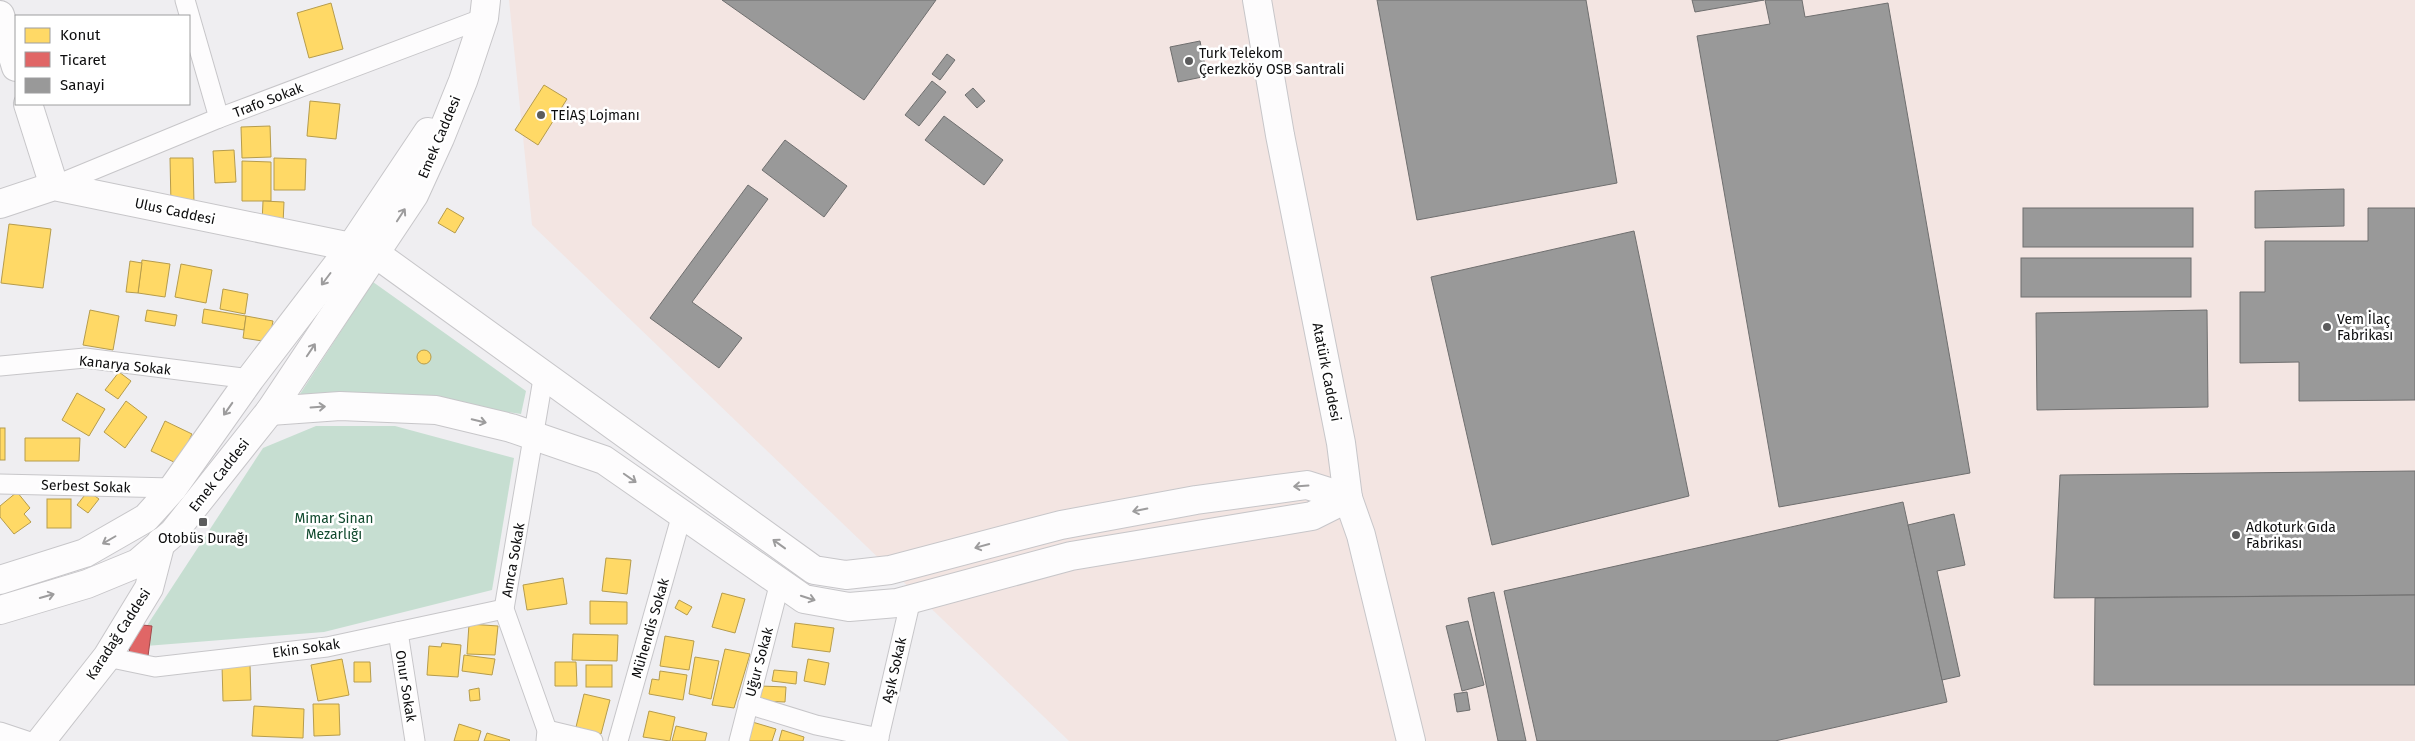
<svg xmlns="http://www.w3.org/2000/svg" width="2415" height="741" font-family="'Fira Sans',sans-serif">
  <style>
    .industrial { fill: #f3e5e2 }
    .green { fill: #c6ded1 }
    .homes { fill: #ffd966; stroke: #b69c4c }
    .shops { fill: #e06666; stroke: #a14b4c }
    .industry { fill: #999; stroke: #6f6f6f }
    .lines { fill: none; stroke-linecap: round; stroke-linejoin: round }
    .street-casing { stroke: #c7c6c9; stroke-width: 21 }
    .secondary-casing { stroke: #c7c6c9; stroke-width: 30 }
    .street { stroke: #fdfcfd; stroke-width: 19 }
    .secondary { stroke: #fdfcfd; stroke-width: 28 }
    .oneway { stroke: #9d9c9d }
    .poi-dot { fill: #5c5c5d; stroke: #fff; stroke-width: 2 }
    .labels { text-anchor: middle; stroke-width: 5; stroke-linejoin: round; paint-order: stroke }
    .poi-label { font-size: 14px; fill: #0d0d0e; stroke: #fff; text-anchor: start }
    .street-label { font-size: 14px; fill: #0d0d0e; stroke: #fff }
    .park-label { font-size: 14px; fill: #10492d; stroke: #fff }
  </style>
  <rect width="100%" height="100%" fill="#efeef1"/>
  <!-- industrial -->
  <polygon class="industrial" points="509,0 2415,0 2415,741 1069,741 532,225"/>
  <!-- green -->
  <g class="green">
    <polygon points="373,282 526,391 521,414 398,396 298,397"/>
    <polygon points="316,426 395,426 514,458 492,590 324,632 133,647 263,448"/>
  </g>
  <!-- homes -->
  <g class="homes">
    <polygon points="331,3 343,49 309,58 297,13"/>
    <polygon points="544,85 567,99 538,145 515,130"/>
    <polygon points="310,101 340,104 336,139 307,136"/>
    <polygon points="270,126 271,157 242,158 241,127"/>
    <polygon points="234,150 236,182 215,183 213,151"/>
    <polygon points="170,158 193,158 194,205 171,205"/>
    <polygon points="274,158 306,159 305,190 274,190"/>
    <polygon points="242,161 271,162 271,201 242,201"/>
    <polygon points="263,201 284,202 283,224 262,223"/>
    <polygon points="447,208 464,218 455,233 438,223"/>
    <polygon points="9,224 51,229 43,288 1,283"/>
    <polygon points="142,260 170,264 165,297 138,293"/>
    <polygon points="130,261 142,263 138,293 126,292"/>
    <polygon points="181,264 212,270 206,303 175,297"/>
    <polygon points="223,289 248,294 245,314 220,309"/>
    <polygon points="204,309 246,316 244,330 202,323"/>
    <polygon points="90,310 119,316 113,350 83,345"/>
    <polygon points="147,310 177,315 175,326 145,321"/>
    <polygon points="246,316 273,321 269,342 243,338"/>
    <circle cx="424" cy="357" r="7"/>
    <polygon points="119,372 131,381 118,399 105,390"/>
    <polygon points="77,393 105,409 89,436 62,420"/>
    <polygon points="126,401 147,417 125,448 104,432"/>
    <polygon points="165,421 192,434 178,464 151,451"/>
    <rect x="0" y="428" width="5" height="32"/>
    <polygon points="25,438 80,438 79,461 25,461"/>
    <polygon points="88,491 99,499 88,513 77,505"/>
    <polygon points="17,492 30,508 24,514 31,522 14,534 0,517 0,506"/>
    <rect x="47" y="499" width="24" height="29"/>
    <polygon points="606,558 631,560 627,594 602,591"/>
    <polygon points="563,578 567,604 527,610 523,585"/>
    <polygon points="722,593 745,599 735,633 712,627"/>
    <polygon points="679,600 692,607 687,615 675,608"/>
    <polygon points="590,601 627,602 627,624 590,624"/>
    <polygon points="795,623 834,628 830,652 792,647"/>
    <polygon points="469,624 498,626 495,655 467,654"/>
    <polygon points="573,634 618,635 617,661 572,660"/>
    <polygon points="665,636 694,641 689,670 660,666"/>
    <polygon points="442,643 461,645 458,677 427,675 429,646 441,647"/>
    <polygon points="725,649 750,654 734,708 712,705"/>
    <polygon points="464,655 495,659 492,675 462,671"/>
    <polygon points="695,657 719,661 711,699 689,694"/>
    <polygon points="342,659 349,695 318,701 311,665"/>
    <polygon points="808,659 829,663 825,685 804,681"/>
    <polygon points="354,662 370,662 371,682 354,682"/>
    <polygon points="555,662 576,662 577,686 555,686"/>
    <polygon points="222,665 250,665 251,700 223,701"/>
    <rect x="586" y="665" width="26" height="22"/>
    <polygon points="774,670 797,672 796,684 772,681"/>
    <polygon points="660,671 687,675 683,700 649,694 652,679 659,680"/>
    <polygon points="761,686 786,687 785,702 760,701"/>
    <polygon points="479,688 480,700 470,701 469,690"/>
    <polygon points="584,694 610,700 601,734 576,727"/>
    <polygon points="313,704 339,704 340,735 314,736"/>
    <polygon points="254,706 304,709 303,738 252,736"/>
    <polygon points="649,711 675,717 670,741 643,737"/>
    <polygon points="749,721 776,729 772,741 744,741"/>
    <polygon points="459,724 481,731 478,741 454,741"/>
    <polygon points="676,726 707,733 705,741 672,741"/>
    <polygon points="782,730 804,737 803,741 779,741"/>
    <polygon points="487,733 510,740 509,741 484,741"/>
  </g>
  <!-- shops -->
  <polygon class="shops" points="133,624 152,626 148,656 129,654"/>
  <!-- industry -->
  <g class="industry">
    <polygon points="722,0 936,0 864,100"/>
    <polygon points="1377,0 1586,0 1617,183 1417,220"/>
    <polygon points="1692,0 1764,0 1695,12"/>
    <polygon points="1765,0 1802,0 1805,17 1888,3 1970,473 1779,507 1697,36 1770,24"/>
    <polygon points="1200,41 1207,76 1178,82 1170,47"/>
    <polygon points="947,54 955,60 940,80 932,74"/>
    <polygon points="932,81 946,92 919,126 905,115"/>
    <polygon points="973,88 985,101 977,108 965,95"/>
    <polygon points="944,116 1003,160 984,185 925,140"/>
    <polygon points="785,140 847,186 824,217 762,170"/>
    <polygon points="748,185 768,199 692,302 742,338 719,368 650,318"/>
    <polygon points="2344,189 2344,226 2255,228 2255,191"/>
    <rect x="2023" y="208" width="170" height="39"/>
    <polygon points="2368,208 2415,208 2415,400 2299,401 2299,362 2240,363 2240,292 2265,292 2265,241 2368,241"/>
    <polygon points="1634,231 1689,496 1492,545 1431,277"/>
    <rect x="2021" y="258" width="170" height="39"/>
    <polygon points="2207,310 2208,407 2037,410 2036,313"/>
    <polygon points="2415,471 2415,595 2054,598 2060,475"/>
    <polygon points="1903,502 1947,702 1775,741 1537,741 1504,591"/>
    <polygon points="1954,514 1965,565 1937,571 1960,676 1942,680 1908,525"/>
    <polygon points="1494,592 1526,741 1498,741 1468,598"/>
    <polygon points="2415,595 2415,685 2094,685 2095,598"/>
    <polygon points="1468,621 1484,685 1462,691 1446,626"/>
    <polygon points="1467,692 1470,710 1457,712 1454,694"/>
  </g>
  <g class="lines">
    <defs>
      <g id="street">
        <polyline points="185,0 219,118"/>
        <polyline points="54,186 219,118 484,18"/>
        <polyline points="0,366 85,358 250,379"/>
        <polyline points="544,373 504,609 547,730 546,741"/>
        <polyline points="0,484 173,488"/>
        <polyline points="398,632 415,741"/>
        <polyline points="107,657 155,667 327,647 504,609"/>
        <polyline points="748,704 816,725 879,738"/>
        <polyline points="547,730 593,741"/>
        <polyline points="0,732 27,741"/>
        <polyline points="618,741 682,514"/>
        <polyline points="739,741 780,582"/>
        <polyline points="878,741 911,599"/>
      </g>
      <g id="secondary">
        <polyline points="1257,0 1280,135 1341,443 1348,498 1361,535 1411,741"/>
        <polyline points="0,15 16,67"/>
        <polyline points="28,104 54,186"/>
        <polyline points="0,204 54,186 351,247 376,254 814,570 846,575 890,570 1061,525 1196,500 1307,485 1348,498"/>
        <polyline points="270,411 340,406 436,410 511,428 604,460 804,599 849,607 897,603 1071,556 1312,516 1348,498"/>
        <polyline points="0,580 85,553 146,518 173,488 250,379 351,247 428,132"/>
        <polyline points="0,610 87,584 138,563 173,533 270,411 414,195 440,138 463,81 484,18 486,0"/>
        <polyline points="41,741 107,657 149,588 161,542"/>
      </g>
    </defs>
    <!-- street casing -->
    <use href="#street" class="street-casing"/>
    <!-- secondary casing -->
    <use href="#secondary" class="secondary-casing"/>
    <!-- street -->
    <use href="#street" class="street"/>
    <!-- secondary -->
    <use href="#secondary" class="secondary"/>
  </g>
  <!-- one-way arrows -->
  <defs><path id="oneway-shaft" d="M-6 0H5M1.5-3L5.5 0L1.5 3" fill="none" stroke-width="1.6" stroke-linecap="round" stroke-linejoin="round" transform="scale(1.25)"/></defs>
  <g class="oneway">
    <use href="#oneway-shaft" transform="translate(401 215) rotate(-57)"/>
    <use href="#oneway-shaft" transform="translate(326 279) rotate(127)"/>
    <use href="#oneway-shaft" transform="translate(311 350) rotate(-56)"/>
    <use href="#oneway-shaft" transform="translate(318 407) rotate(-4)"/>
    <use href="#oneway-shaft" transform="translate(228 409) rotate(125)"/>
    <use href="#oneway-shaft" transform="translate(479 421) rotate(13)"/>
    <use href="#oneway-shaft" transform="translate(630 478) rotate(35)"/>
    <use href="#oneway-shaft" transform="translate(1301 486) rotate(176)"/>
    <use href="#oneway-shaft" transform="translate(1140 510) rotate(169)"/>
    <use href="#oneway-shaft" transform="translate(109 540) rotate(150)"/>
    <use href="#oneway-shaft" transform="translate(779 544) rotate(-144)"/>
    <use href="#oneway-shaft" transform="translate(982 546) rotate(165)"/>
    <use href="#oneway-shaft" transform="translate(47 596) rotate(-16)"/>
    <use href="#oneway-shaft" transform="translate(808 598) rotate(18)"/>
  </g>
  <!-- markers -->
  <g class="poi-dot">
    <circle cx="1189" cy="61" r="5"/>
    <circle cx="541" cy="115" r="5"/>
    <circle cx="2327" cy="327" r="5"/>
    <rect x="198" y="517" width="10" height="10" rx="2.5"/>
    <circle cx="2236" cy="535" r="5"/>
  </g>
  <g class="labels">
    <!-- poi labels -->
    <g class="poi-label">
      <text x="1199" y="58">Turk Telekom<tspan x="1199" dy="16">Çerkezköy OSB Santrali</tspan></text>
      <text x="551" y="120">TEİAŞ Lojmanı</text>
      <text x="2337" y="324">Vem İlaç<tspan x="2337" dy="16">Fabrikası</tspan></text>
      <text x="2246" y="532">Adkoturk Gıda<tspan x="2246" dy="16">Fabrikası</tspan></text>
      <text x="203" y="543" text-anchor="middle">Otobüs Durağı</text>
    </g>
    <!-- street labels -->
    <g class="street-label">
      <text transform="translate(268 100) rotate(-21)" y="5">Trafo Sokak</text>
      <text transform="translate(439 137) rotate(-67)" y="5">Emek Caddesi</text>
      <text transform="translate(175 211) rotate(12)" y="5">Ulus Caddesi</text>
      <text transform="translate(125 365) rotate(6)" y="5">Kanarya Sokak</text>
      <text transform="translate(1327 372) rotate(79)" y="5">Atatürk Caddesi</text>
      <text transform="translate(219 475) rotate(-52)" y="5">Emek Caddesi</text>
      <text transform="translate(86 486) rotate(2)" y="5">Serbest Sokak</text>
      <text transform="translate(513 560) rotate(-80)" y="5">Amca Sokak</text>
      <text transform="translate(650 628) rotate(-74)" y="5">Mühendis Sokak</text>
      <text transform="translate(118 634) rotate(-57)" y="5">Karadağ Caddesi</text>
      <text transform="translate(306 648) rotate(-8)" y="5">Ekin Sokak</text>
      <text transform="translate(759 662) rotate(-75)" y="5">Uğur Sokak</text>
      <text transform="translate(894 670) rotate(-77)" y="5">Aşık Sokak</text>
      <text transform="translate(406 686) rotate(81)" y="5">Onur Sokak</text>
    </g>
    <!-- park labels -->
    <g class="park-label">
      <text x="334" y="523">Mimar Sinan<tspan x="334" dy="16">Mezarlığı</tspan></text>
    </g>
  </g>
  <!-- legend -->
  <rect x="15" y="15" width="175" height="90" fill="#ffffff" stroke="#9e9e9f"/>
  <rect x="25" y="28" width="25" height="15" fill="#ffd966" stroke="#9e9e9f"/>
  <text x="60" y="40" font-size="15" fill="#0d0d0e">Konut</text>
  <rect x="25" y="52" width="25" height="15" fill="#e06666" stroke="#9e9e9f"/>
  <text x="60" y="65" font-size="15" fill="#0d0d0e">Ticaret</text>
  <rect x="25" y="78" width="25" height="15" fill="#999999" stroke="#9e9e9f"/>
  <text x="60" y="90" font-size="15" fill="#0d0d0e">Sanayi</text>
</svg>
